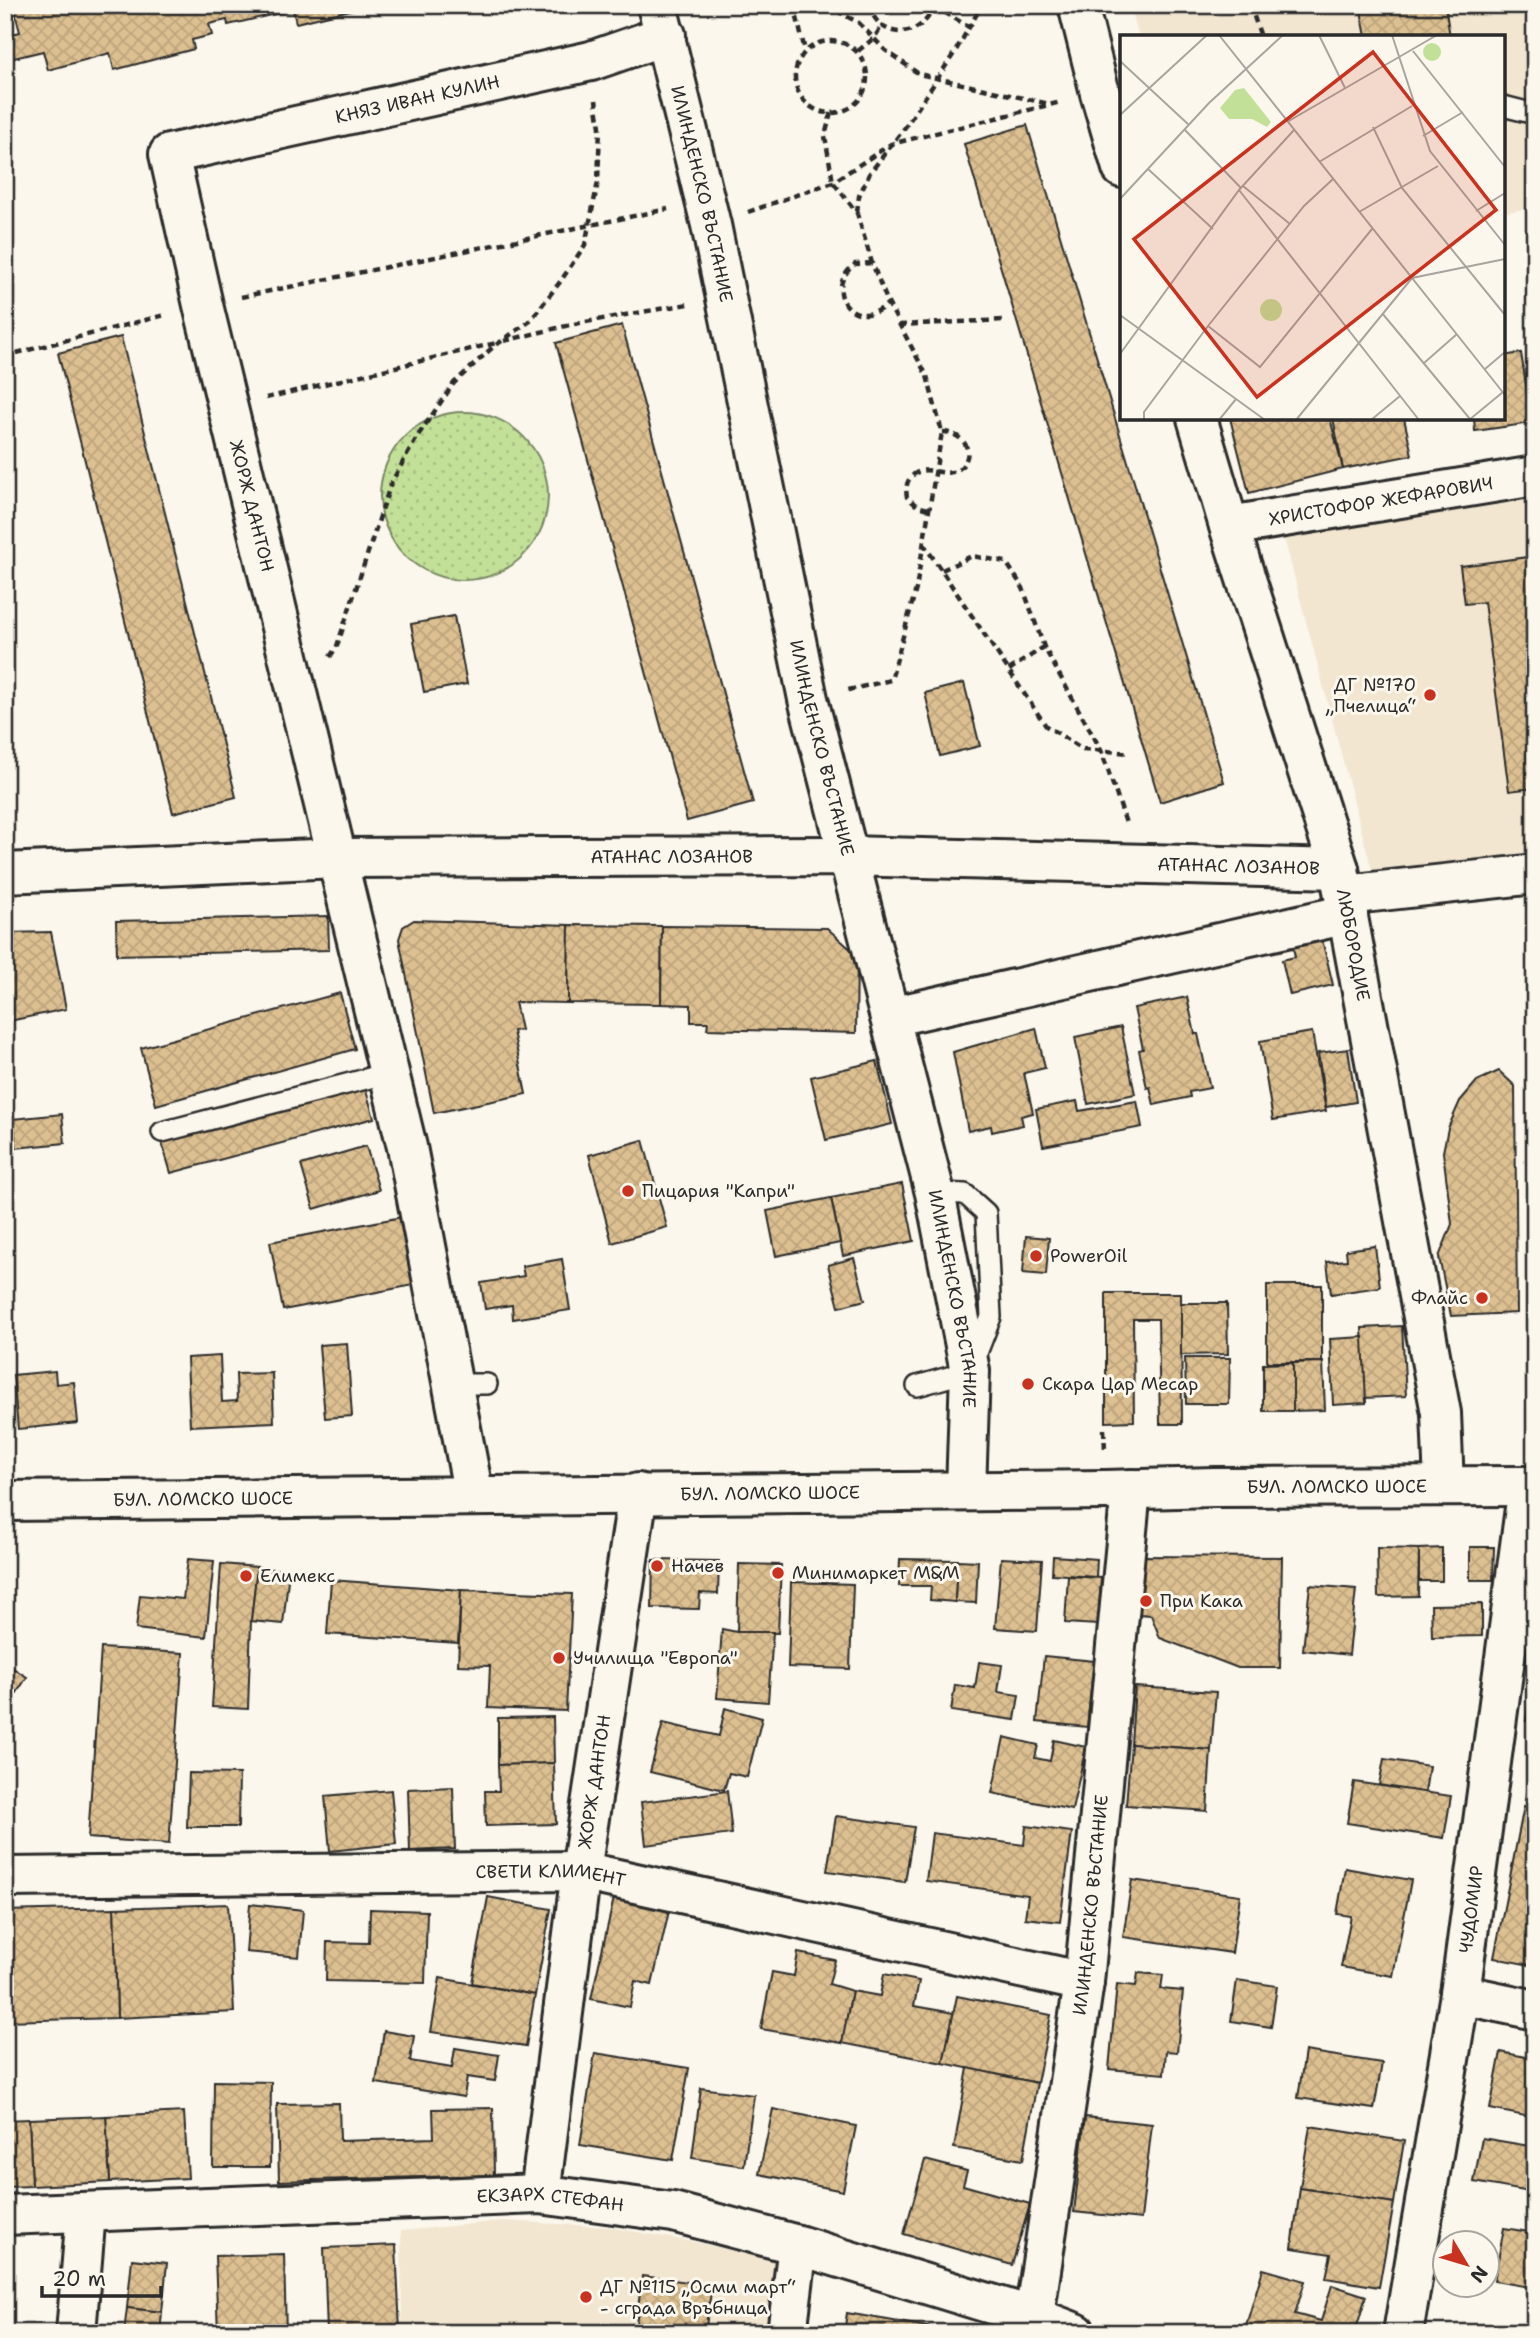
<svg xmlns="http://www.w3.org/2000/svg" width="1540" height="2338" font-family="'Shantell Sans',sans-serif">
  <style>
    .built { fill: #f2e6d1 }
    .green { fill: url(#green-dots); stroke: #778662; stroke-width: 2 }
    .building { fill: url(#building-cross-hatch); stroke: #2b2b2b; stroke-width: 2 }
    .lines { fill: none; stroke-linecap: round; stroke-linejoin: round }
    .lane-casing { stroke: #2b2b2b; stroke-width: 24 }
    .street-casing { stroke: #2b2b2b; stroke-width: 44 }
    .primary-casing { stroke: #2b2b2b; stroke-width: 44 }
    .path { stroke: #2b2b2b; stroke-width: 4.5; stroke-dasharray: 7 5; stroke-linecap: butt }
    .lane { stroke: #fbf7ec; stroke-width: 19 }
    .street { stroke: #fbf7ec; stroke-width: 38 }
    .primary { stroke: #fbf7ec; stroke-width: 38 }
    .poi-dot { fill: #c8321e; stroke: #fbf7ec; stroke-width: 2.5 }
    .labels { text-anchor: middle; stroke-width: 6; stroke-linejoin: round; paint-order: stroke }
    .street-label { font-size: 18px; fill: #2b2b2b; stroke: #fbf7ec }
    .poi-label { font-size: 18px; fill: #2b2b2b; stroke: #fbf7ec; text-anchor: start }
    .inset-road { fill: none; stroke: #a8a59f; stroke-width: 2 }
    .view { fill: #c8321e; fill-opacity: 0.15; stroke: #c8321e; stroke-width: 3.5 }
    .inset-edge { fill: none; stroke: #2b2b2b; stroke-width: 3.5 }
  </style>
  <defs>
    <pattern id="green-dots" width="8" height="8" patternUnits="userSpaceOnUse" patternTransform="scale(1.75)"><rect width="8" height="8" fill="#c3e098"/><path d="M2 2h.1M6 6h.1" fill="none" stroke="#a8c083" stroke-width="1.8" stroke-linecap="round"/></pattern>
    <pattern id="building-cross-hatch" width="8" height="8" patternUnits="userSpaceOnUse" patternTransform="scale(1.75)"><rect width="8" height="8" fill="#ddc091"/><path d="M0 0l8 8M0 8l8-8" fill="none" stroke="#bea57d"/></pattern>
  </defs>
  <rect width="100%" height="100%" fill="#fbf7ec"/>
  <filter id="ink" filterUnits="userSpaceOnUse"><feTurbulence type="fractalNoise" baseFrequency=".0143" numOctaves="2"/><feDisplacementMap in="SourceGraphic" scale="14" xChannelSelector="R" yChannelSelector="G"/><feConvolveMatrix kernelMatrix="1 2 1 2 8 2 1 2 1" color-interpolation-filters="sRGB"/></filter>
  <g filter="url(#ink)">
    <!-- built -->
    <g class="built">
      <polygon points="1130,5 1535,5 1535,207 1503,213 1503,37 1139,37"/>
      <polygon points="1535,496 1535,853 1373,874 1284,538"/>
      <polygon points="504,2221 609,2227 700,2243 775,2261 766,2333 402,2333 401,2231"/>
    </g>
    <!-- green -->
    <circle class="green" cx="464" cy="496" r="84"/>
    <!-- building -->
    <g class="building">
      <polygon points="13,5 371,5 296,23 293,10 228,25 227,20 209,24 212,35 192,40 194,49 114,70 110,53 48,70 43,51 10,59 5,36 20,32"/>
      <polygon points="1360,5 1445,5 1450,37 1366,37"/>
      <polygon points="1027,125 1224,782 1160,802 964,144"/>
      <polygon points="622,325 753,803 687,821 556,343"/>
      <polygon points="121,337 236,797 173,813 58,353"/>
      <polygon points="1521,353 1532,423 1475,431 1474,418 1503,418 1503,356"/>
      <polygon points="1230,418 1330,418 1343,469 1249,493"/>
      <polygon points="1333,418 1404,418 1412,455 1343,469"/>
      <polygon points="1535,556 1535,788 1509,791 1484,602 1465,604 1460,566"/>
      <polygon points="454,616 467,684 424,692 411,624"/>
      <polygon points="964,683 980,746 940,756 925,693"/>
      <polygon points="328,916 329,950 117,955 116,921"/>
      <polygon points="414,920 569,925 568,1003 515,1002 521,1030 513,1031 526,1094 434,1113 399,939 403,927"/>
      <polygon points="569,925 662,926 661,1004 568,1003"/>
      <polygon points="662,926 827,928 857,955 856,1033 707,1029 708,1022 691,1022 691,1005 661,1004"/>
      <polygon points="51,932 66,1009 5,1022 5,933"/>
      <polygon points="1321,935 1333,985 1290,995 1282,960 1295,957 1292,942"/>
      <polygon points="340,993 355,1049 156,1105 141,1048"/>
      <polygon points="1187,997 1195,1034 1198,1034 1210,1088 1189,1092 1190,1097 1154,1105 1150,1087 1147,1088 1139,1050 1143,1049 1134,1008"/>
      <polygon points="1121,1027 1135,1094 1088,1104 1075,1037"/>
      <polygon points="1036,1028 1045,1068 1024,1073 1033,1113 1021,1116 1023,1125 992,1132 991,1126 968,1131 953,1052"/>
      <polygon points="1312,1032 1326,1111 1273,1120 1260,1041"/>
      <polygon points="1348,1049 1356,1102 1326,1107 1318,1053"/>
      <polygon points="877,1061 892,1124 826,1140 811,1077"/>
      <polygon points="1499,1071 1515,1086 1517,1313 1451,1316 1439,1257 1452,1224 1443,1152 1448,1128 1460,1101 1477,1081"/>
      <polygon points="365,1087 374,1118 171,1173 162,1143"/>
      <polygon points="1077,1101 1079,1111 1137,1101 1142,1127 1043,1146 1036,1109"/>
      <polygon points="62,1114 65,1143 16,1148 13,1119"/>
      <polygon points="643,1140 667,1227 612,1243 589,1155"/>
      <polygon points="366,1146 379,1190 314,1209 301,1165"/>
      <polygon points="902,1184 914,1241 843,1256 831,1198"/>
      <polygon points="831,1198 840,1243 776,1256 767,1211"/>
      <polygon points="402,1217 414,1285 283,1310 270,1242"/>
      <polygon points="1026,1236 1049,1238 1046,1275 1023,1273"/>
      <polygon points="1375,1246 1380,1287 1331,1294 1327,1262 1347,1260 1346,1250"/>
      <polygon points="854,1258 865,1300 839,1307 828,1265"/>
      <polygon points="562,1259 570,1310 513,1319 512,1305 485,1309 481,1283 524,1276 522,1266"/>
      <rect x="1267" y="1285" width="55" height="77"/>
      <polygon points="1106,1293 1181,1293 1182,1424 1160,1424 1158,1319 1133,1319 1134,1421 1106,1422"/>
      <polygon points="1181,1303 1227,1303 1228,1354 1181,1355"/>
      <polygon points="1402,1326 1406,1396 1365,1398 1362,1328"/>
      <polygon points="1363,1337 1366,1403 1333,1405 1330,1339"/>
      <polygon points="347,1343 352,1416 325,1418 319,1345"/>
      <polygon points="220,1356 222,1402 237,1401 236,1374 272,1373 274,1422 190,1426 187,1358"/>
      <polygon points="1185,1358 1230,1358 1229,1404 1186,1404"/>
      <polygon points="1323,1362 1325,1410 1293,1411 1293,1363"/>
      <polygon points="1293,1363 1293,1411 1263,1411 1263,1364"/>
      <polygon points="55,1371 56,1384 74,1382 78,1423 18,1429 13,1375"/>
      <polygon points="1470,1547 1494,1547 1493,1580 1470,1580"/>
      <polygon points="1377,1548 1419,1549 1418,1596 1378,1597"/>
      <polygon points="1442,1548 1442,1581 1419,1581 1419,1549"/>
      <polygon points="1053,1556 1097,1559 1096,1577 1052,1574"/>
      <polygon points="1140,1556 1282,1557 1280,1668 1238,1668 1160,1638 1151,1615 1139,1614"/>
      <polygon points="1001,1558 1042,1560 1037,1631 995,1628"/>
      <polygon points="188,1559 214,1561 206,1637 136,1629 140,1595 183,1599"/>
      <polygon points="900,1559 957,1560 955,1602 930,1600 931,1586 899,1586"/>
      <polygon points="653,1560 719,1561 718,1594 700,1593 699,1609 652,1608"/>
      <polygon points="957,1560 978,1561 976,1603 955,1602"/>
      <polygon points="221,1564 257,1567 251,1621 248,1709 212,1707"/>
      <polygon points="739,1564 781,1565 778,1633 737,1632"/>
      <polygon points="257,1567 289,1571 283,1624 251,1621"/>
      <polygon points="1068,1576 1101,1578 1098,1625 1065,1623"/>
      <polygon points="331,1580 461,1590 458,1643 327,1634"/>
      <polygon points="791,1582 853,1584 850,1669 788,1667"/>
      <polygon points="1310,1585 1356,1589 1349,1655 1303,1650"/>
      <polygon points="461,1590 572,1594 566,1711 488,1708 490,1666 458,1665"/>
      <polygon points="1482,1604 1482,1636 1432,1637 1431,1605"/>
      <polygon points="722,1629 737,1632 773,1632 768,1702 717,1698"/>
      <polygon points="101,1648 183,1653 169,1844 88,1838"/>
      <polygon points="1044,1656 1094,1661 1087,1727 1037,1722"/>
      <polygon points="979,1662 1002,1665 998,1692 1019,1695 1015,1720 951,1711 955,1685 975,1688"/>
      <polygon points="5,1663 27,1677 5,1711"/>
      <polygon points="1531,1684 1535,1684 1535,1722 1526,1721"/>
      <polygon points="1135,1687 1216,1692 1211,1750 1131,1744"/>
      <polygon points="725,1708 762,1718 747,1777 729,1773 724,1790 650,1772 663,1723 719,1736"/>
      <polygon points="553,1717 554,1763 498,1765 498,1718"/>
      <polygon points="1004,1737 1038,1745 1035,1758 1050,1761 1054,1740 1086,1747 1072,1810 992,1793"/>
      <polygon points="1131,1744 1211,1750 1207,1811 1126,1805"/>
      <polygon points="1533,1749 1535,1749 1535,1802 1525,1800"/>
      <polygon points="1384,1759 1429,1766 1425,1793 1379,1785"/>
      <polygon points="554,1763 556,1824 486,1826 485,1791 499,1791 498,1765"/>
      <polygon points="189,1773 239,1774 238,1827 187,1827"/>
      <polygon points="1354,1782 1451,1796 1444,1838 1347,1823"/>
      <polygon points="453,1787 455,1849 410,1851 408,1789"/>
      <polygon points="391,1790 396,1844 330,1851 325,1796"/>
      <polygon points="727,1791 732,1834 646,1845 641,1802"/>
      <polygon points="1524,1806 1535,1808 1535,1966 1494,1958"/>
      <polygon points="836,1816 914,1827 905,1882 827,1871"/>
      <polygon points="1026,1826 1072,1832 1060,1922 1025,1918 1028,1895 926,1881 932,1833 1024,1845"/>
      <polygon points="1345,1868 1411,1880 1393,1976 1341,1967 1351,1916 1337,1914"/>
      <polygon points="1132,1880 1240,1895 1232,1953 1123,1937"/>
      <polygon points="488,1897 551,1909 535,1995 472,1983"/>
      <polygon points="614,1898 669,1911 652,1985 635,1981 630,2007 591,1999"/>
      <polygon points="228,1904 234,2012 117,2018 114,1908"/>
      <polygon points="250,1904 303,1910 299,1957 246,1952"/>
      <polygon points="114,1908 117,2018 5,2021 5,1911"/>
      <polygon points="370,1909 427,1911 425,1983 326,1981 327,1942 369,1943"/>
      <polygon points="798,1953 835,1960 829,1984 852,1991 842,2043 761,2029 772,1972 794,1976"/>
      <polygon points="1138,1973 1163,1975 1161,1989 1183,1991 1177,2052 1166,2051 1164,2074 1109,2069 1117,1984 1136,1986"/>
      <polygon points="884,1974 919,1981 914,2006 954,2013 943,2063 842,2043 852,1991 880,1996"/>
      <polygon points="440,1978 535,1995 526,2046 431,2032"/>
      <polygon points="1237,1980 1277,1986 1271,2027 1231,2021"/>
      <polygon points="957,1996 1051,2015 1037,2083 943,2063"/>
      <polygon points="384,2031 414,2036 410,2061 452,2068 455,2048 499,2055 495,2081 467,2077 464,2097 376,2083"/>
      <polygon points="1305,2051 1382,2063 1374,2109 1298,2098"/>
      <polygon points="1501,2052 1535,2059 1535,2118 1490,2109"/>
      <polygon points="595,2053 689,2068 673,2160 580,2145"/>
      <polygon points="968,2068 1037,2083 1023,2160 954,2148"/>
      <polygon points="214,2081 271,2082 270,2167 213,2167"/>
      <polygon points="701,2088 754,2095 744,2166 692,2158"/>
      <polygon points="339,2103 340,2141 434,2138 433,2109 493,2108 494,2175 279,2181 277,2104"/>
      <polygon points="773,2109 856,2126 843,2191 759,2174"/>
      <polygon points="184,2112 188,2178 110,2182 106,2116"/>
      <polygon points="106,2116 110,2182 32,2186 29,2119"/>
      <polygon points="1085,2117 1152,2124 1141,2219 1074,2212"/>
      <polygon points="29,2119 32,2186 5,2187 5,2120"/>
      <polygon points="1310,2126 1404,2141 1394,2203 1300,2188"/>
      <polygon points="1482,2138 1535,2147 1535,2193 1474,2182"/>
      <polygon points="925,2160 967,2171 963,2185 1030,2204 1012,2265 904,2234"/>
      <polygon points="1300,2188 1394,2203 1379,2287 1326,2278 1331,2254 1292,2248"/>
      <polygon points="1504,2228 1535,2233 1535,2288 1494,2281"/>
      <polygon points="5,2245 11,2246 5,2310"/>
      <polygon points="396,2245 400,2331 327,2333 324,2248"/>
      <polygon points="284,2254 286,2333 218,2333 215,2256"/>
      <polygon points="132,2259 167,2263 162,2312 127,2308"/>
      <polygon points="1263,2269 1305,2281 1295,2314 1321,2321 1332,2285 1366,2296 1355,2333 1244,2332"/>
      <polygon points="642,2276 712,2285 705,2333 635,2333"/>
      <polygon points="127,2308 162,2312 160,2333 124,2333"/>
      <polygon points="847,2313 957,2332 844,2333"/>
    </g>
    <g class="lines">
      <defs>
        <g id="lane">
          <polyline points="1503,106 1535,114"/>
          <polyline points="162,1132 389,1073"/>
          <polyline points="454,1384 487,1384"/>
          <polyline points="917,1386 970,1371 991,1317 986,1213 965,1194 935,1193"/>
        </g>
        <g id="street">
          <path id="s1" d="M657 5 711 225 808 699 935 1193 970 1371 966 1491"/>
          <polyline points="1078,5 1100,93 1122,168"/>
          <path id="s2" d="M1197 418 1229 526 1339 869 1441 1413 1444 1486"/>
          <path id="s3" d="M1229 526 1535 476"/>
          <path id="s4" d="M5 873 337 858 847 856 1339 869"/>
          <polyline points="1345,895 1535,874"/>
          <polyline points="890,1017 1348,914"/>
          <path id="s5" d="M474 1496 407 1147 203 305 169 154 591 61 666 35"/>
          <path id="s6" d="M5 1877 581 1871 1084 1982"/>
          <polyline points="1460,1994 1535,2010"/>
          <path id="s7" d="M540 2194 581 1871 638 1493"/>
          <path id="s8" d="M5 2215 540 2194 673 2212 798 2245 1034 2317 1076 2333"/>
          <path id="s9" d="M1034 2317 1084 1982 1131 1489"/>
          <polyline points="76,2333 86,2212"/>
          <polyline points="787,2333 798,2245"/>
          <path id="s10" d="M1403 2333 1460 1994 1528 1486"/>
        </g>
        <g id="primary">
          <path id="s11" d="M5 1501 1105 1490 1214 1487 1535 1486"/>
        </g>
      </defs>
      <!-- lane casing -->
      <use href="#lane" class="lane-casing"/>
      <!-- street casing -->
      <use href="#street" class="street-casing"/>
      <!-- primary casing -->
      <use href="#primary" class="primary-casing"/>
      <!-- path -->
      <g class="path">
        <polyline points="794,5 805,51"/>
        <polyline points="826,5 859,23 885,50 919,74 1049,104"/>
        <path d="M869 5C879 42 923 40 934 5"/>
        <polyline points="1250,5 1261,37"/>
        <polyline points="934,6 969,27"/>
        <circle cx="831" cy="77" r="36"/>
        <polyline points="858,51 874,38 882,26"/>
        <polyline points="831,113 825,136 833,182 857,213 872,263 888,303 927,376 942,432 916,589 891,680 844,691"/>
        <polyline points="748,212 833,182 891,144 1061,102"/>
        <polyline points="857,212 859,196 869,174 906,126 955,52 982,5"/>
        <path d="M872 263 855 264C819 293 859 334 888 303"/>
        <polyline points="241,297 668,209"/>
        <polyline points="899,325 1003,320"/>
        <polyline points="504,341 574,324 688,304"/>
        <polyline points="5,356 165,315"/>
        <polyline points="266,398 496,343"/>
        <path d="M928 509 917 506 907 497C905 487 907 478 916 473 931 464 950 482 963 465 976 448 959 432 942 432"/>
        <polyline points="923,543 1046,726 1083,749 1130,753"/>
        <polyline points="942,570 972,556 1006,562 1023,588 1044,647 1101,750 1126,823"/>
        <polyline points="330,657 337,646 391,483 419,434 454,383 493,347 529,322 560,282 585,245 598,182 600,127 596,100"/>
        <polyline points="1009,670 1044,647"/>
        <polyline points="1104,1429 1105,1450"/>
      </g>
      <!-- lane -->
      <use href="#lane" class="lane"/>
      <!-- street -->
      <use href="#street" class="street"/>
      <!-- primary -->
      <use href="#primary" class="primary"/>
    </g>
  </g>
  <!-- markers -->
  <g class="poi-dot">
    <circle cx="1430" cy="695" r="7"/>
    <circle cx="628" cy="1191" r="7"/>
    <circle cx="1036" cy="1256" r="7"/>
    <circle cx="1482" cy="1298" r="7"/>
    <circle cx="1028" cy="1384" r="7"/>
    <circle cx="657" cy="1566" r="7"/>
    <circle cx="778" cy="1573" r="7"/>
    <circle cx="246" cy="1576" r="7"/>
    <circle cx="1146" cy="1601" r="7"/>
    <circle cx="559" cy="1658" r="7"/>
    <circle cx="586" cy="2297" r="7"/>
  </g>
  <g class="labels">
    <!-- street labels -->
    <g class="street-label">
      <text dy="6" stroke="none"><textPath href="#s5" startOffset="1631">КНЯЗ ИВАН КУЛИН</textPath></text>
      <text dy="6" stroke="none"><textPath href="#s1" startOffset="194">ИЛИНДЕНСКО ВЪСТАНИЕ</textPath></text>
      <text dy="6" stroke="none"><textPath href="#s3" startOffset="154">ХРИСТОФОР ЖЕФАРОВИЧ</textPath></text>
      <text transform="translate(252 506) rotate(76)" y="6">ЖОРЖ ДАНТОН</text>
      <text dy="6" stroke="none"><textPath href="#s1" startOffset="761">ИЛИНДЕНСКО ВЪСТАНИЕ</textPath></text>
      <text dy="6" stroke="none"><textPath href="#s4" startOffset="667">АТАНАС ЛОЗАНОВ</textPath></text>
      <text dy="6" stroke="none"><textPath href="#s4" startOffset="1234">АТАНАС ЛОЗАНОВ</textPath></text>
      <text dy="6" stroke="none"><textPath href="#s2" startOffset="550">ЛЮБОРОДИЕ</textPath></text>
      <text dy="6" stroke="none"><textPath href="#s1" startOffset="1328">ИЛИНДЕНСКО ВЪСТАНИЕ</textPath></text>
      <text dy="6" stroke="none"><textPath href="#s11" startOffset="1332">БУЛ. ЛОМСКО ШОСЕ</textPath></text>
      <text dy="6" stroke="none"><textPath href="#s11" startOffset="765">БУЛ. ЛОМСКО ШОСЕ</textPath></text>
      <text dy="6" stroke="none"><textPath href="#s11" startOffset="198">БУЛ. ЛОМСКО ШОСЕ</textPath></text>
      <text dy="6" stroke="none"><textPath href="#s7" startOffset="416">ЖОРЖ ДАНТОН</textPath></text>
      <text dy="6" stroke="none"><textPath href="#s6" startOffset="546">СВЕТИ КЛИМЕНТ</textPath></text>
      <text dy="6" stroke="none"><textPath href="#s9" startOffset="416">ИЛИНДЕНСКО ВЪСТАНИЕ</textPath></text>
      <text dy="6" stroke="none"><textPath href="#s10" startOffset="429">ЧУДОМИР</textPath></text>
      <text dy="6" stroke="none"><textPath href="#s8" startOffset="546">ЕКЗАРХ СТЕФАН</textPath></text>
    </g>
    <!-- poi labels -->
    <g class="poi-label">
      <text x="1416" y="691" text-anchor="end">ДГ №170<tspan x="1416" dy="21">„Пчелица“</tspan></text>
      <text x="642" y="1197">Пицария "Капри"</text>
      <text x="1050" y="1262">PowerOil</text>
      <text x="1468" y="1304" text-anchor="end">Флайс</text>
      <text x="1042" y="1390">Скара Цар Месар</text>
      <text x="671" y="1572">Начев</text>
      <text x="792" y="1579">Минимаркет М&amp;М</text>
      <text x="260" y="1582">Елимекс</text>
      <text x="1160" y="1607">При Кака</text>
      <text x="573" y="1664">Училища "Европа"</text>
      <text x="600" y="2293">ДГ №115 „Осми март“<tspan x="600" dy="21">- сграда Връбница</tspan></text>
    </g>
  </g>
  <!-- overview -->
  <g transform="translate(1120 35)">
    <rect width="385" height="385" fill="#fbf7ec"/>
    <path d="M124 53 151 87 147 92 132 84H109L100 73 115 55ZM140 275a11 11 0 1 1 22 0a11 11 0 1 1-22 0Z" fill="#c3e098"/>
    <path d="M303 17a9 9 0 1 1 18 0a9 9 0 1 1-18 0Z" fill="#c3e098"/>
    <path class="inset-road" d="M99 0 385 360M199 0 225 53M272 0 310 116 385 210M293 16 385 132M0 26 69 90M0 80 87 0M167 87 317 0M253 92 282 153 385 280M64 94 121 153M303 101 343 77M199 127 292 71M28 134 93 194M123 151 170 189M119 155 299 385M0 164 89 68 163 0M356 176 385 158M239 177 318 131M262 278 350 384M0 280 145 385M88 291 140 332 252 194M0 319 119 155 174 95M304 328 337 299M365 334 385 317M24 385V377L88 291 184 171 213 144M99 385 116 364M176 385 292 243 385 224M251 385 280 361M349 385 383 357"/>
    <path class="view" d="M253 17 376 175 137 362 14 204Z"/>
    <rect width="385" height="385" class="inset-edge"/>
  </g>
  <!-- margin -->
  <rect width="1540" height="2338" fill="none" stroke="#fbf7ec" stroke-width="28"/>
  <rect x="14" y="14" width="1512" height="2310" fill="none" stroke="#2b2b2b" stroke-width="2.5" filter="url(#ink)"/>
  <!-- north arrow -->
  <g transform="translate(1466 2264) rotate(128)"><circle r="33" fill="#fbf7ec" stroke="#a8a59f" stroke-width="2"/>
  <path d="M0-5L12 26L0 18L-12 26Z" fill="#c8321e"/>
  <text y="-10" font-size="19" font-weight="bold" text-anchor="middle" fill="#2b2b2b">N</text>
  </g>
  <!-- scale -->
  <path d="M42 2286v10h119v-10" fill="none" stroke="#2b2b2b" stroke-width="3.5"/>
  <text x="52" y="2286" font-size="21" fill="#2b2b2b" stroke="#fbf7ec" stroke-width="5" paint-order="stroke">20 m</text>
</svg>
